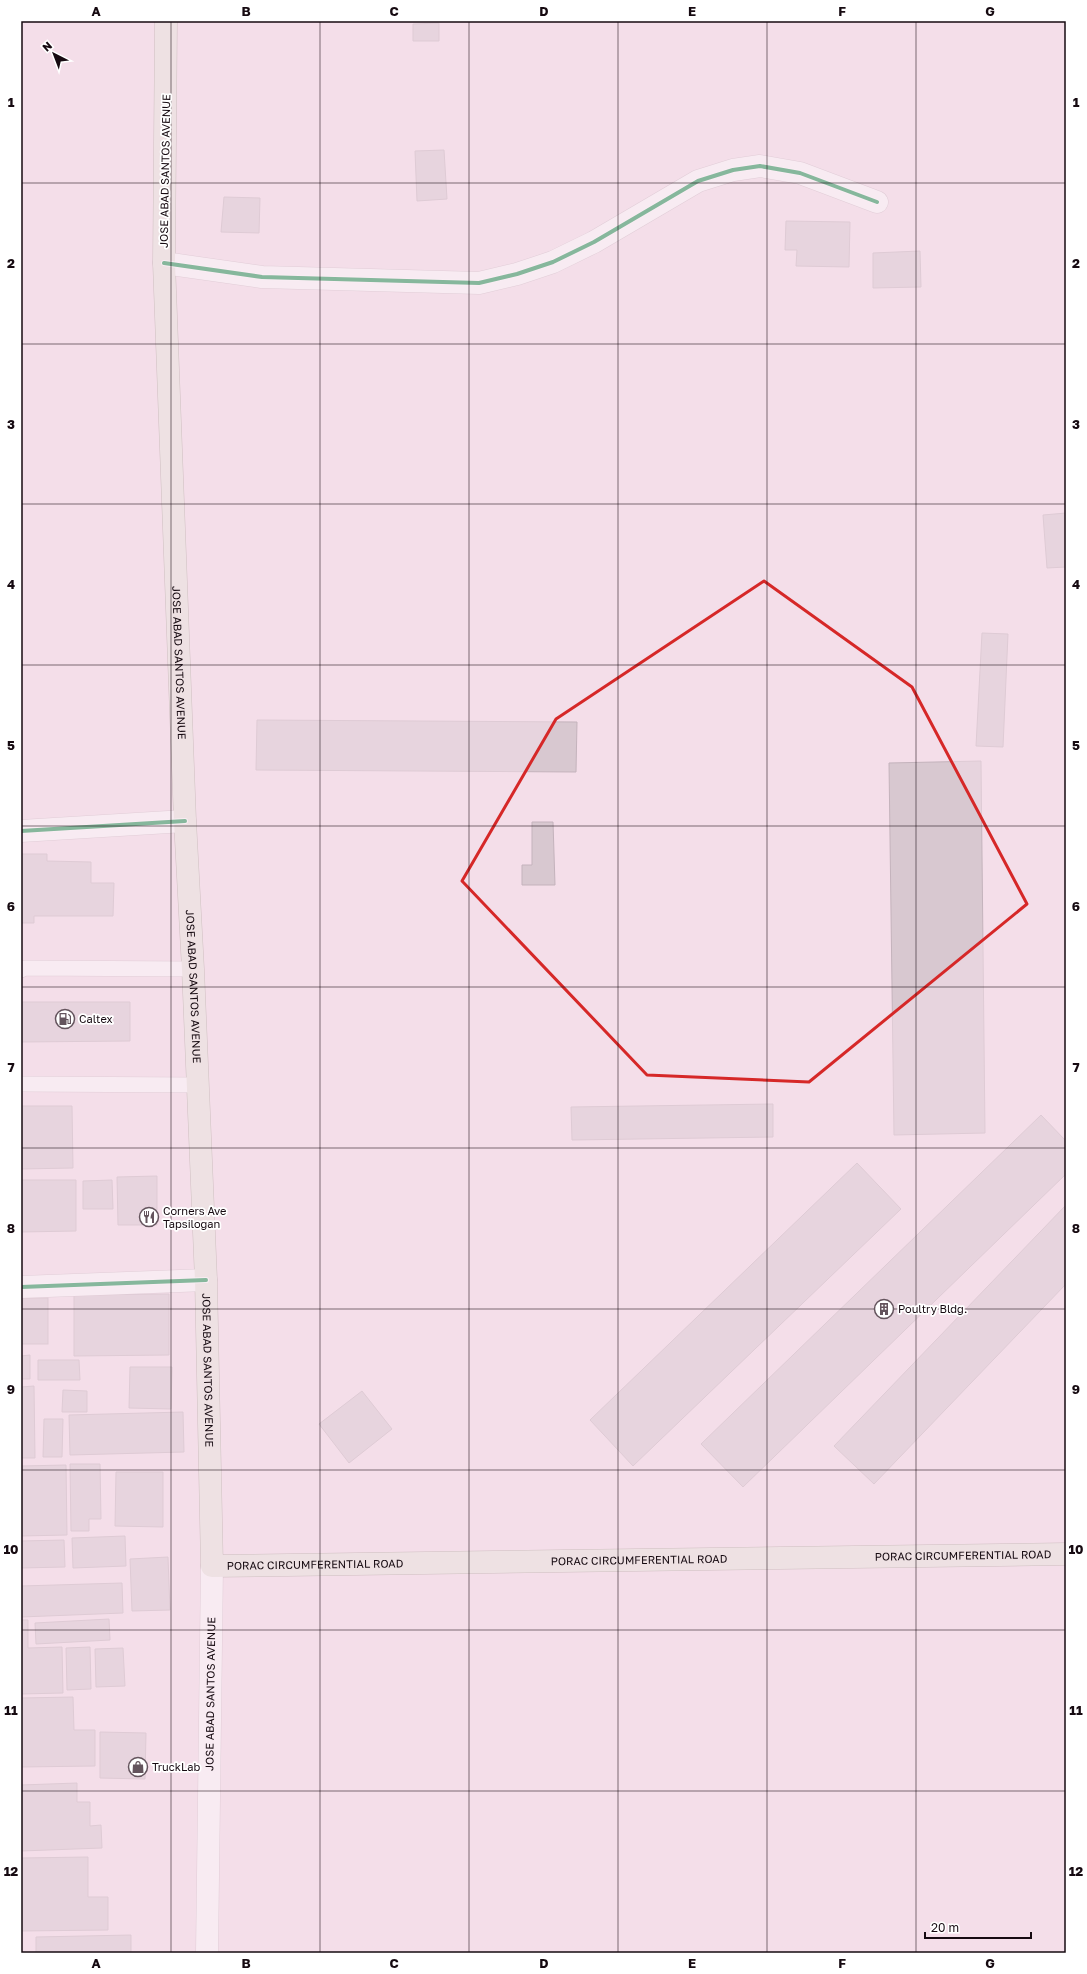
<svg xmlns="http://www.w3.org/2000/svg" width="1087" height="1974" font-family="'Golos Text',sans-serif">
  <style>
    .building { fill: #d8c8d0; stroke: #c4b3bc }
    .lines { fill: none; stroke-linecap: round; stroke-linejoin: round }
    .service-casing { stroke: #cab9c2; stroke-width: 16 }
    .minor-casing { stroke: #cab9c2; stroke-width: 23 }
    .secondary-casing { stroke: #cab9c2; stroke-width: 23 }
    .primary-casing { stroke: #a39a90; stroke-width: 23 }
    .service { stroke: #fdfafc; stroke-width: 15 }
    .minor { stroke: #fdfafc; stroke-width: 22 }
    .secondary { stroke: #fdfafc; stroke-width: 22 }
    .primary { stroke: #e6e4dc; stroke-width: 22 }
    .cycleway-casing { stroke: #fff; stroke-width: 6 }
    .cycleway { stroke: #00873e; stroke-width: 4 }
    .marked { fill: none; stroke: #d62828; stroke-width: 3; stroke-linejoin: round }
    .grid { fill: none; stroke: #160a11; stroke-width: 1; stroke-opacity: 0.55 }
    .labels { text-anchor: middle; stroke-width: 3.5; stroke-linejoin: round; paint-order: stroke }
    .street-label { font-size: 11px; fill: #160a11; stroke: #fff }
    .poi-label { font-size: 11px; fill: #160a11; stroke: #fff; text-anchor: start }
    .neatline { fill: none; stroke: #160a11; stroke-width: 1.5 }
    .grid-label { font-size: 13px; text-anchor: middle; font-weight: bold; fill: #160a11 }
  </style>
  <rect width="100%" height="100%" fill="#f4dee9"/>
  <!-- building -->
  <g class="building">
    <polygon points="439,23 439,41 413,41 413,24"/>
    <polygon points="444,150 447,199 417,201 415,151"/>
    <polygon points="224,197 260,198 259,233 221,232"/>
    <polygon points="786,221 850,222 849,267 796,266 797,250 785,250"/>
    <polygon points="920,251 921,287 873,288 873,253"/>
    <polygon points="1066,513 1066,567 1047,568 1043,515"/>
    <polygon points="982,633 1008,634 1003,747 976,746"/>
    <polygon points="257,720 577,722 576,772 256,770"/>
    <polygon points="981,761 985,1133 894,1135 889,763"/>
    <polygon points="532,822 553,822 555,885 522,885 522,865 532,865"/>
    <polygon points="21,854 47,854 47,861 91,862 91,883 114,883 113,916 34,916 34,923 21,923"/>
    <polygon points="21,1002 130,1002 130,1041 21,1042"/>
    <polygon points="773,1104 773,1137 572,1140 571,1107"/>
    <polygon points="21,1106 72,1106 73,1168 21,1169"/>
    <polygon points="1041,1115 1066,1141 1066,1174 743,1487 701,1444"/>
    <polygon points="857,1163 901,1209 633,1466 590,1420"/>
    <polygon points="157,1176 157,1225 118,1225 117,1177"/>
    <polygon points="21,1180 76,1180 76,1231 21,1232"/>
    <polygon points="112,1180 113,1209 83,1209 83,1181"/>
    <polygon points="1066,1205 1066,1284 874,1484 834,1446"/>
    <polygon points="169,1294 169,1355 74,1356 74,1295"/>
    <rect x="21" y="1298" width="27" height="46"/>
    <polygon points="30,1355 30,1379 21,1379 21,1356"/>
    <polygon points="38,1360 79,1360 80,1380 38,1380"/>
    <polygon points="130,1367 172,1367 171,1409 129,1408"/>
    <polygon points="34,1386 35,1458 21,1458 21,1387"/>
    <polygon points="63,1390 87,1391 87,1412 62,1412"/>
    <polygon points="362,1391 392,1429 349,1463 319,1424"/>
    <polygon points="183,1412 184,1452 70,1455 69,1415"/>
    <polygon points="44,1419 63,1419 62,1457 43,1457"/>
    <polygon points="70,1464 100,1464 101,1519 89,1519 89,1531 71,1531"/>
    <polygon points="66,1465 67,1535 21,1536 21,1466"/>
    <polygon points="116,1472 163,1472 163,1527 115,1526"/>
    <polygon points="125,1536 126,1566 73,1568 72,1538"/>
    <polygon points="64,1540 65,1567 21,1568 21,1541"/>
    <polygon points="168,1557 170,1610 132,1611 130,1559"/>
    <polygon points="122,1583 123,1613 21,1617 21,1586"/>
    <polygon points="109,1619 110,1640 36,1644 35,1623"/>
    <polygon points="21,1620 28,1620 28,1648 62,1647 63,1693 21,1694"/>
    <polygon points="90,1647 91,1689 67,1690 66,1648"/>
    <polygon points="123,1648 125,1686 96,1687 95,1649"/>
    <polygon points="73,1697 74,1730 95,1730 95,1766 21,1767 21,1698"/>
    <polygon points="100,1732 146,1733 145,1779 100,1778"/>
    <polygon points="77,1783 77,1802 90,1802 90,1826 101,1825 102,1848 21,1851 21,1785"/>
    <polygon points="88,1857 88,1897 108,1897 108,1930 21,1931 21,1858"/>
    <polygon points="131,1935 131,1953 36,1953 36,1937"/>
  </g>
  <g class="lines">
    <defs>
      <g id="service">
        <polyline points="21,970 25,968 193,969"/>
        <polyline points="21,1084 198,1085"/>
      </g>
      <g id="minor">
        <polyline points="164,263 262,277 479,283 517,274 553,262 594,242 698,181 733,170 760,166 800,173 877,202"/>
        <polyline points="21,831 185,821"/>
        <polyline points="21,1287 206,1280"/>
      </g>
      <g id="secondary">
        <path id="s1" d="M207 1953 212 1566"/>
      </g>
      <g id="primary">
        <path id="s2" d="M166 21 164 263 185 821 193 969 206 1280 212 1566 1066 1554"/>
      </g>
    </defs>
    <!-- service casing -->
    <use href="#service" class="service-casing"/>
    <!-- minor casing -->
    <use href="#minor" class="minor-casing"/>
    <!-- secondary casing -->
    <use href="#secondary" class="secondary-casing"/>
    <!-- primary casing -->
    <use href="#primary" class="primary-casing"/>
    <!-- service -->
    <use href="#service" class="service"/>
    <!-- minor -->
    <use href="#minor" class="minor"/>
    <!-- secondary -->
    <use href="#secondary" class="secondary"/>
    <!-- primary -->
    <use href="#primary" class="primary"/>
    <defs>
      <g id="cycleway">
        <polyline points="164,263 262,277 479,283 517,274 553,262 594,242 698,181 733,170 760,166 800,173 877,202"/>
        <polyline points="21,831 185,821"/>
        <polyline points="21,1287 206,1280"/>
      </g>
    </defs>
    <!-- cycleway casing -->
    <use href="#cycleway" class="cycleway-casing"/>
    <!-- cycleway -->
    <use href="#cycleway" class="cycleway"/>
  </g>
  <!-- marked area -->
  <path d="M0 0H1087V1974H0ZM764 581 912 687 1027 904 809 1082 647 1075 462 881 556 719Z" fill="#f4dee9" fill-opacity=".55" fill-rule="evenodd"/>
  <path class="marked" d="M764 581 912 687 1027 904 809 1082 647 1075 462 881 556 719Z"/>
  <!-- grid -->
  <path class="grid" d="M171 21V1953M320 21V1953M469 21V1953M618 21V1953M767 21V1953M916 21V1953M21 183H1066M21 344H1066M21 504H1066M21 665H1066M21 826H1066M21 987H1066M21 1148H1066M21 1309H1066M21 1470H1066M21 1630H1066M21 1791H1066"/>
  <!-- icons -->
  <defs>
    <symbol id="fuel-ring" viewBox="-11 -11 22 22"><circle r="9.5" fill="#fff" stroke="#64545d" stroke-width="1.5"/><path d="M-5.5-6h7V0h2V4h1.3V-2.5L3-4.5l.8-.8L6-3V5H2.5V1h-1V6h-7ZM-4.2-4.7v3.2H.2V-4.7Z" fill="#64545d"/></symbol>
    <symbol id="restaurant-ring" viewBox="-11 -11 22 22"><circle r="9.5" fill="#fff" stroke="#64545d" stroke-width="1.5"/><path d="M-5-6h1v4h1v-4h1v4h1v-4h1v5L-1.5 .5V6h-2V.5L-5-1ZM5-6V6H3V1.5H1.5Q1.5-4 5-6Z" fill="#64545d"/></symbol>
    <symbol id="building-ring" viewBox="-11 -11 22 22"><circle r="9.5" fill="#fff" stroke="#64545d" stroke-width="1.5"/><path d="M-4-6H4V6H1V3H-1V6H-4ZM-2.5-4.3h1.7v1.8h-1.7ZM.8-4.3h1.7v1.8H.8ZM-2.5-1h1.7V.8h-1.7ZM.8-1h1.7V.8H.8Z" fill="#64545d"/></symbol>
    <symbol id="shop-ring" viewBox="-11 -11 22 22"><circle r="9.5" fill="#fff" stroke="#64545d" stroke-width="1.5"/><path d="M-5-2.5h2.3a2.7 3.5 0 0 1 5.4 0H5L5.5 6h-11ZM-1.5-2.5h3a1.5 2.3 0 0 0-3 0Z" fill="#64545d"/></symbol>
  </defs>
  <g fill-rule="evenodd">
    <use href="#fuel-ring" x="54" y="1008" width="22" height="22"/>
    <use href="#restaurant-ring" x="138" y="1206" width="22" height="22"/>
    <use href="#building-ring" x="873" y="1298" width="22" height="22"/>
    <use href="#shop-ring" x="127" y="1756" width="22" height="22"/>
  </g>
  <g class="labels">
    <!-- street labels -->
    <g class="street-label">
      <text transform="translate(165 171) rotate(-89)" y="4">JOSE ABAD SANTOS AVENUE</text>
      <text dy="4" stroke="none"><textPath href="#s2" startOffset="642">JOSE ABAD SANTOS AVENUE</textPath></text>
      <text dy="4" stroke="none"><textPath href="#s2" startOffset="966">JOSE ABAD SANTOS AVENUE</textPath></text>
      <text dy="4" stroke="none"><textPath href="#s2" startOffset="1350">JOSE ABAD SANTOS AVENUE</textPath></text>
      <text dy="4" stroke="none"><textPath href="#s2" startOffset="2297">PORAC CIRCUMFERENTIAL ROAD</textPath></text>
      <text dy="4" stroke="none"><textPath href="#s2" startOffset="1973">PORAC CIRCUMFERENTIAL ROAD</textPath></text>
      <text dy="4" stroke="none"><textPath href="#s2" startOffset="1649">PORAC CIRCUMFERENTIAL ROAD</textPath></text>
      <text dy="4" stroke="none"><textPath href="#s1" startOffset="259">JOSE ABAD SANTOS AVENUE</textPath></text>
    </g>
    <!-- poi labels -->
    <g class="poi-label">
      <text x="79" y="1023">Caltex</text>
      <text x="163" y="1215">Corners Ave<tspan x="163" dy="13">Tapsilogan</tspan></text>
      <text x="898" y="1313">Poultry Bldg.</text>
      <text x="152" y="1771">TruckLab</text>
    </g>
  </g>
  <!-- border -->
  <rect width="1087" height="1974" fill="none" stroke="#ffffff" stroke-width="44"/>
  <!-- north arrow -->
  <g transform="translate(54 54) rotate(318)" stroke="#ffffff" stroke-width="3" paint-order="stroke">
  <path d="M0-3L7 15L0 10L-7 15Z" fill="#160a11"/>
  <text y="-6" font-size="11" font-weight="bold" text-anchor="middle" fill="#160a11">N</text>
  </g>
  <!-- scale -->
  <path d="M925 1932v6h106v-6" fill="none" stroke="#160a11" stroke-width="2"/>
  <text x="931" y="1932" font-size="12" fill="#160a11" stroke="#ffffff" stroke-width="3" paint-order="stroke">20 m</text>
  <rect x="22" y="22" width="1043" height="1930" class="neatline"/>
  <g class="grid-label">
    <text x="96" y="16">A</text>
    <text x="246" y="16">B</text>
    <text x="394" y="16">C</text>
    <text x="544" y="16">D</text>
    <text x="692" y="16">E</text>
    <text x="842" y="16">F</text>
    <text x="990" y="16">G</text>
    <text x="11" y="107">1</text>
    <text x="1076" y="107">1</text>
    <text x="11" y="268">2</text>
    <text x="1076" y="268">2</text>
    <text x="11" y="429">3</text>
    <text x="1076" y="429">3</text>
    <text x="11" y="589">4</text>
    <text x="1076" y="589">4</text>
    <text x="11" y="750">5</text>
    <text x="1076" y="750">5</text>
    <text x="11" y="911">6</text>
    <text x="1076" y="911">6</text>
    <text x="11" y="1072">7</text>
    <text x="1076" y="1072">7</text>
    <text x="11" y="1233">8</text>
    <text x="1076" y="1233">8</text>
    <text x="11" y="1394">9</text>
    <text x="1076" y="1394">9</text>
    <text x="11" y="1554">10</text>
    <text x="1076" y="1554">10</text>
    <text x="11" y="1715">11</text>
    <text x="1076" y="1715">11</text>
    <text x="11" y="1876">12</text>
    <text x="1076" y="1876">12</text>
    <text x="96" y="1968">A</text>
    <text x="246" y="1968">B</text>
    <text x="394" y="1968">C</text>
    <text x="544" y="1968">D</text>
    <text x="692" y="1968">E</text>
    <text x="842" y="1968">F</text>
    <text x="990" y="1968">G</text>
  </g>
</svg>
